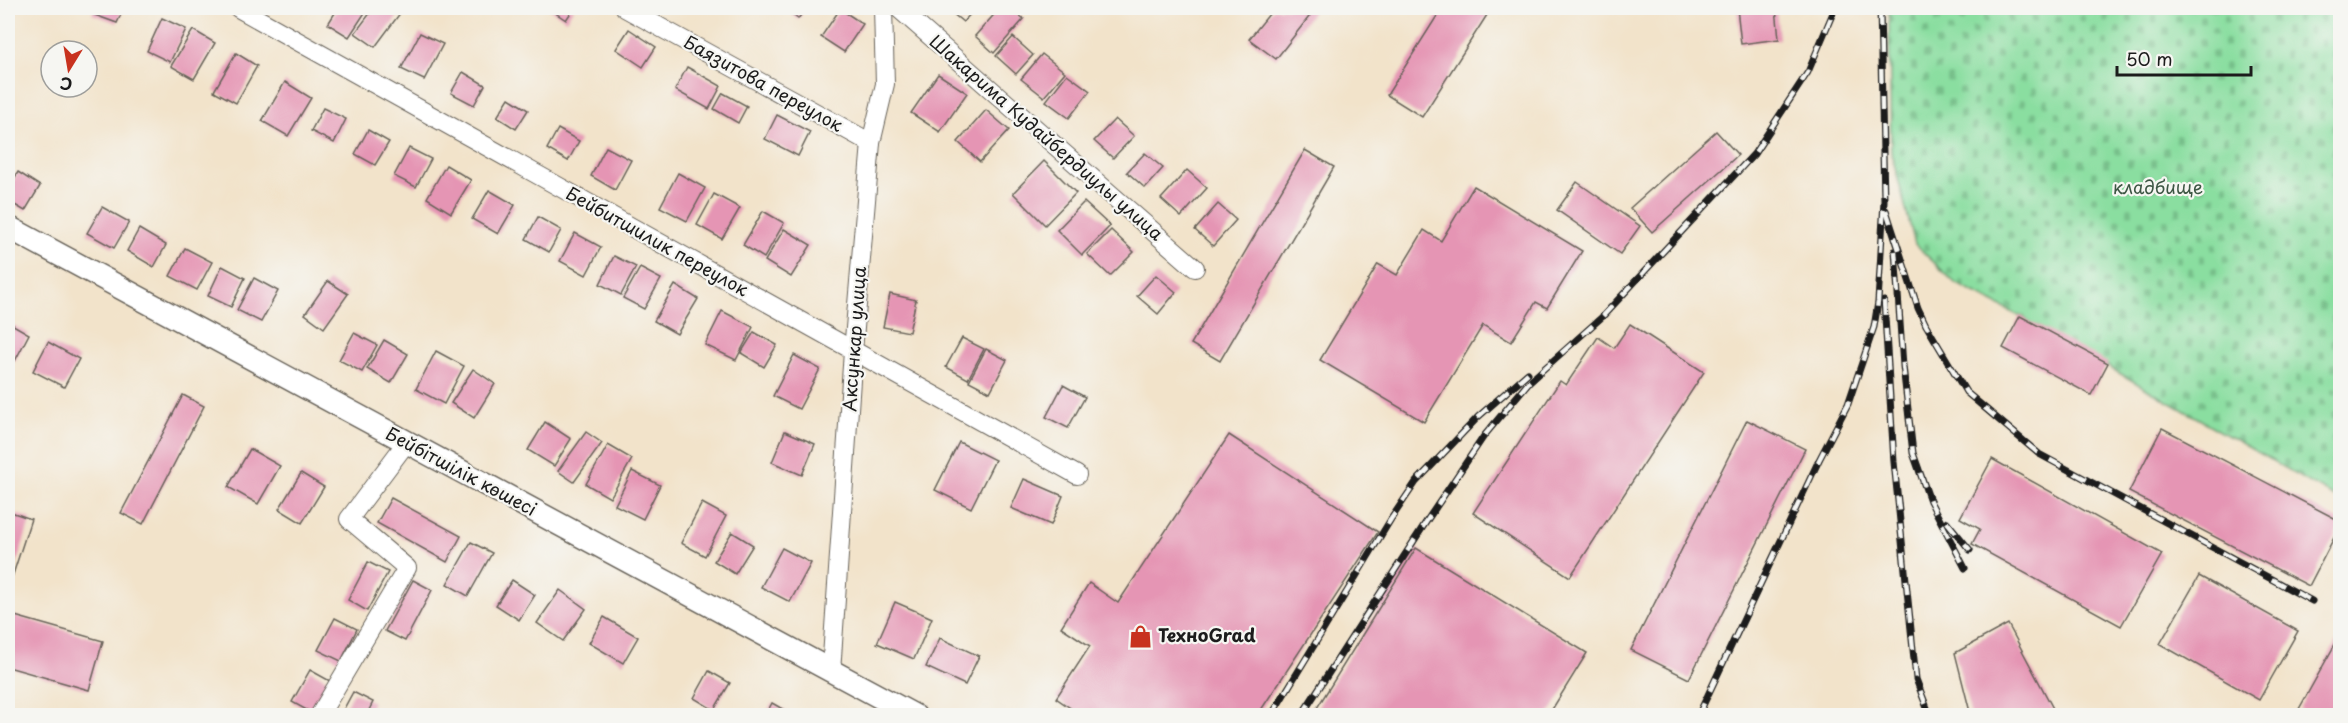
<svg xmlns="http://www.w3.org/2000/svg" width="2348" height="723" font-family="'Playpen Sans',sans-serif">
  <style>
    .cemetery { fill: url(#cemetery-stones); stroke: #537d5e; stroke-width: 1.5 }
    .building { fill: #e595b4 }
    .lines { fill: none; stroke-linecap: round; stroke-linejoin: round }
    .minor-casing { stroke: #676259; stroke-width: 20 }
    .tertiary-casing { stroke: #676259; stroke-width: 25 }
    .minor { stroke: #fff; stroke-width: 18 }
    .tertiary { stroke: #fff; stroke-width: 22 }
    .rail-casing { stroke: #1c1c1c; stroke-width: 7 }
    .rail { stroke: #f6f6f2; stroke-width: 4.5; stroke-dasharray: 14; stroke-linecap: butt }
    .labels { text-anchor: middle; stroke-width: 4.5; stroke-linejoin: round; paint-order: stroke }
    .street-label { font-size: 18px; fill: #1c1c1c; stroke: #f6f6f2 }
    .park-label { font-size: 18px; fill: #3d5644; stroke: #f6f6f2 }
    .poi-label { font-size: 18px; font-weight: bold; fill: #1c1c1c; stroke: #f6f6f2; text-anchor: start }
  </style>
  <defs>
    <pattern id="cemetery-stones" width="16" height="16" patternUnits="userSpaceOnUse" patternTransform="scale(1.5)"><rect width="16" height="16" fill="#8adea0"/><path d="M2 7V4a2 2 0 0 1 4 0v3zM10 15v-3a2 2 0 0 1 4 0v3z" fill="#76be89"/></pattern>
  </defs>
  <rect width="100%" height="100%" fill="#f6f6f2"/>
  <filter id="ink" filterUnits="userSpaceOnUse"><feTurbulence type="fractalNoise" baseFrequency=".0167" numOctaves="2"/><feDisplacementMap in="SourceGraphic" scale="12" xChannelSelector="R" yChannelSelector="G"/><feConvolveMatrix kernelMatrix="1 2 1 2 8 2 1 2 1" color-interpolation-filters="sRGB"/></filter>
  <filter id="wash" filterUnits="userSpaceOnUse"><feTurbulence type="fractalNoise" baseFrequency=".008" numOctaves="4" result="noise"/><feDisplacementMap in="SourceGraphic" scale="24" xChannelSelector="R" yChannelSelector="G"/><feGaussianBlur stdDeviation="1.35" result="paint"/><feColorMatrix in="noise" values="0 0 0 0 0 0 0 0 0 0 0 0 0 0 0 0 0 1.4 0 .05"/><feComposite in="paint" operator="in"/></filter>
  <g filter="url(#wash)">
    <rect width="100%" height="100%" fill="#f2e3ca"/>
    <!-- cemetery -->
    <polygon class="cemetery" points="1889,8 2340,8 2340,500 2025,319 1955,283 1915,244 1891,152"/>
    <g id="blocks">
      <!-- building -->
      <g class="building">
        <polygon points="95,8 124,8 117,23 92,14"/>
        <polygon points="338,8 368,8 349,37 328,24"/>
        <polygon points="374,8 395,8 401,12 375,47 355,33"/>
        <polygon points="548,8 574,8 566,20"/>
        <polygon points="783,8 806,8 798,19"/>
        <polygon points="946,8 976,8 963,22"/>
        <polygon points="1000,8 1010,8 1024,19 994,53 975,36"/>
        <polygon points="1274,8 1316,8 1276,59 1249,39"/>
        <polygon points="1442,8 1476,8 1487,15 1422,117 1387,95"/>
        <polygon points="1737,8 1776,8 1779,39 1741,44"/>
        <polygon points="840,9 863,24 844,52 821,37"/>
        <polygon points="162,18 186,29 170,62 147,51"/>
        <polygon points="629,29 656,47 643,67 616,49"/>
        <polygon points="193,30 215,43 194,79 171,66"/>
        <polygon points="420,33 443,44 424,80 401,69"/>
        <polygon points="1013,37 1033,55 1016,74 996,56"/>
        <polygon points="236,53 257,66 236,103 214,91"/>
        <polygon points="1042,54 1065,72 1044,97 1021,79"/>
        <polygon points="687,67 721,86 709,109 675,90"/>
        <polygon points="463,72 485,85 474,105 451,93"/>
        <polygon points="938,74 967,93 940,132 911,113"/>
        <polygon points="1067,74 1090,91 1069,118 1046,101"/>
        <polygon points="285,82 311,98 288,136 262,121"/>
        <polygon points="723,93 747,106 738,123 714,109"/>
        <polygon points="509,98 528,110 516,129 497,117"/>
        <polygon points="323,108 346,119 334,143 311,131"/>
        <polygon points="986,110 1009,130 980,162 958,142"/>
        <polygon points="777,115 810,132 798,156 765,139"/>
        <polygon points="1115,119 1134,136 1113,158 1094,141"/>
        <polygon points="558,129 579,141 568,161 547,149"/>
        <polygon points="368,130 389,142 375,165 355,154"/>
        <polygon points="1716,131 1738,155 1652,232 1630,208"/>
        <polygon points="606,147 631,160 615,190 591,176"/>
        <polygon points="409,148 431,159 416,187 394,176"/>
        <polygon points="1305,150 1334,167 1220,361 1191,344"/>
        <polygon points="1145,153 1163,168 1145,188 1127,172"/>
        <polygon points="1044,161 1076,193 1045,225 1013,193"/>
        <polygon points="446,165 471,180 451,213 427,198"/>
        <polygon points="1187,170 1207,188 1181,217 1161,199"/>
        <polygon points="18,172 40,186 25,211 8,201 8,189"/>
        <polygon points="678,173 705,188 687,221 660,207"/>
        <polygon points="1577,182 1640,226 1620,254 1557,210"/>
        <polygon points="1474,186 1582,251 1547,308 1536,302 1511,342 1483,325 1424,422 1320,360 1378,264 1397,275 1424,230 1441,241"/>
        <polygon points="489,190 515,205 498,234 472,219"/>
        <polygon points="714,194 740,208 722,239 697,225"/>
        <polygon points="1084,202 1110,226 1082,255 1057,230"/>
        <polygon points="1218,204 1236,220 1213,246 1195,230"/>
        <polygon points="102,207 129,222 114,248 87,233"/>
        <polygon points="763,211 784,223 764,258 743,245"/>
        <polygon points="538,217 561,230 549,252 526,239"/>
        <polygon points="139,229 166,245 154,267 127,251"/>
        <polygon points="784,229 811,245 791,277 765,261"/>
        <polygon points="1111,230 1134,252 1110,276 1087,254"/>
        <polygon points="575,233 601,247 586,275 560,261"/>
        <polygon points="185,248 212,262 197,290 170,276"/>
        <polygon points="614,256 636,267 621,295 600,284"/>
        <polygon points="222,266 245,278 231,307 208,296"/>
        <polygon points="640,268 661,279 644,309 623,298"/>
        <polygon points="1156,275 1176,292 1158,314 1137,296"/>
        <polygon points="254,278 278,291 261,322 237,310"/>
        <polygon points="328,281 348,294 324,328 305,314"/>
        <polygon points="675,285 698,299 677,334 654,321"/>
        <polygon points="890,294 916,300 909,332 883,327"/>
        <polygon points="722,311 753,327 736,360 705,345"/>
        <polygon points="2020,316 2108,363 2091,395 2003,348"/>
        <polygon points="8,322 29,334 15,361 8,356"/>
        <polygon points="1630,324 1704,372 1570,577 1473,513 1560,381 1566,385 1598,337 1614,348"/>
        <polygon points="754,332 777,345 764,367 741,353"/>
        <polygon points="354,333 377,345 362,372 339,360"/>
        <polygon points="962,338 984,349 968,379 946,367"/>
        <polygon points="384,340 408,354 391,383 367,369"/>
        <polygon points="48,342 79,359 64,387 33,371"/>
        <polygon points="986,349 1007,360 990,392 969,381"/>
        <polygon points="436,351 464,366 444,404 416,389"/>
        <polygon points="794,355 820,369 799,409 773,396"/>
        <polygon points="473,369 495,384 474,418 451,403"/>
        <polygon points="1063,385 1085,397 1068,428 1046,417"/>
        <polygon points="183,395 204,406 143,524 121,513"/>
        <polygon points="1747,420 1805,449 1689,679 1631,650"/>
        <polygon points="545,422 571,439 554,466 528,450"/>
        <polygon points="2162,428 2340,521 2340,526 2309,586 2129,492"/>
        <polygon points="785,431 815,444 802,475 772,462"/>
        <polygon points="586,432 602,443 574,482 558,471"/>
        <polygon points="1229,435 1378,532 1257,716 1082,716 1056,698 1090,646 1061,627 1089,583 1118,603"/>
        <polygon points="959,442 995,460 971,508 935,490"/>
        <polygon points="608,445 632,459 610,498 586,484"/>
        <polygon points="250,449 280,466 258,504 228,487"/>
        <polygon points="1992,459 2162,554 2121,626 1972,544 1980,529 1960,518"/>
        <polygon points="632,471 660,485 643,519 615,505"/>
        <polygon points="301,473 324,487 302,523 279,509"/>
        <polygon points="1024,479 1063,496 1051,525 1011,508"/>
        <polygon points="391,498 461,536 447,562 377,523"/>
        <polygon points="702,503 726,516 705,556 681,543"/>
        <polygon points="11,512 31,519 8,590 8,523"/>
        <polygon points="732,532 753,545 735,574 714,561"/>
        <polygon points="471,542 492,553 468,596 447,584"/>
        <polygon points="782,548 811,563 790,602 761,587"/>
        <polygon points="1416,548 1587,653 1548,716 1312,716"/>
        <polygon points="368,562 388,572 367,611 348,600"/>
        <polygon points="2199,576 2298,631 2259,700 2160,644"/>
        <polygon points="413,580 432,590 405,641 385,631"/>
        <polygon points="512,580 535,595 519,620 496,605"/>
        <polygon points="560,590 586,609 563,641 537,623"/>
        <polygon points="895,602 932,618 914,659 877,643"/>
        <polygon points="8,614 103,641 89,690 8,667"/>
        <polygon points="604,617 638,637 623,663 589,643"/>
        <polygon points="335,618 357,629 341,661 318,650"/>
        <polygon points="2008,624 2057,716 1971,716 1955,653"/>
        <polygon points="940,638 979,656 965,685 926,667"/>
        <polygon points="2338,639 2340,640 2340,716 2310,716 2299,709"/>
        <polygon points="310,670 330,681 312,713 292,702"/>
        <polygon points="709,671 730,683 714,710 694,698"/>
        <polygon points="353,692 373,702 366,716 340,716"/>
        <polygon points="772,703 795,716 765,716"/>
      </g>
    </g>
  </g>
  <g filter="url(#ink)">
    <use href="#blocks" fill-opacity="0" stroke="#676259" stroke-width="1.5"/>
    <g class="lines">
      <defs>
        <g id="minor">
          <polyline points="238,8 1077,475"/>
          <polyline points="625,8 871,143"/>
          <polyline points="898,8 1195,268"/>
          <polyline points="831,672 853,351 871,143 885,84 883,8"/>
          <polyline points="319,716 407,568 349,519 406,443"/>
        </g>
        <polyline id="tertiary" points="8,227 915,716"/>
      </defs>
      <!-- minor casing -->
      <use href="#minor" class="minor-casing"/>
      <!-- tertiary casing -->
      <use href="#tertiary" class="tertiary-casing"/>
      <!-- minor -->
      <use href="#minor" class="minor"/>
      <!-- tertiary -->
      <use href="#tertiary" class="tertiary"/>
      <defs>
        <g id="rail">
          <polyline points="1886,210 1918,308 1926,325 1966,392 2039,454 2312,601"/>
          <polyline points="1895,251 1903,366 1913,453 1930,501 1965,568"/>
          <polyline points="1884,301 1894,462 1916,679 1930,716"/>
          <polyline points="1947,522 1970,550"/>
          <polyline points="1271,716 1391,519 1416,482 1478,417 1528,373"/>
          <polyline points="1301,716 1428,519 1484,436 1529,382 1602,317 1754,154 1808,72 1835,8"/>
          <polyline points="1698,716 1819,460 1848,404 1874,327 1878,302 1884,201 1880,8"/>
        </g>
      </defs>
      <!-- rail casing -->
      <use href="#rail" class="rail-casing"/>
      <!-- rail -->
      <use href="#rail" class="rail"/>
    </g>
  </g>
  <!-- icons -->
  <defs>
    <symbol id="shop-bare" viewBox="-9 -9 18 18"><path d="M-5-2.5h2.3a2.7 3.5 0 0 1 5.4 0H5L5.5 6h-11ZM-1.5-2.5h3a1.5 2.3 0 0 0-3 0Z" fill="#c8321e" stroke="#f6f6f2" stroke-width="2.5" paint-order="stroke"/></symbol>
  </defs>
  <g fill-rule="evenodd">
    <use href="#shop-bare" x="1124" y="620" width="33" height="33"/>
  </g>
  <g class="labels">
    <!-- street labels -->
    <g class="street-label">
      <text transform="translate(763 84) rotate(29)" y="6">Баязитова переулок</text>
      <text transform="translate(1046 138) rotate(41)" y="6">Шакарима Кудайбердиулы улица</text>
      <text transform="translate(657 242) rotate(29)" y="6">Бейбитшилик переулок</text>
      <text transform="translate(855 339) rotate(-86)" y="6">Аксункар улица</text>
      <text transform="translate(461 472) rotate(28)" y="6">Бейбітшілік көшесі</text>
    </g>
    <!-- park labels -->
    <g class="park-label">
      <text x="2158" y="194">кладбище</text>
    </g>
    <!-- poi labels -->
    <g class="poi-label">
      <text x="1158" y="642">ТехноGrad</text>
    </g>
  </g>
  <!-- margin -->
  <rect width="2348" height="723" fill="none" stroke="#f6f6f2" stroke-width="30"/>
  <!-- north arrow -->
  <g transform="translate(69 69) rotate(191)"><circle r="28" fill="#f6f6f2" stroke="#9f9f9c" stroke-width="1.5"/>
  <path d="M0-4.5L10 22L0 15L-10 22Z" fill="#c8321e"/>
  <text y="-9" font-size="16" font-weight="bold" text-anchor="middle" fill="#1c1c1c">С</text>
  </g>
  <!-- scale -->
  <path d="M2117 66v9h134v-9" fill="none" stroke="#1c1c1c" stroke-width="3"/>
  <text x="2126" y="66" font-size="18" fill="#1c1c1c" stroke="#f6f6f2" stroke-width="4.5" paint-order="stroke">50 m</text>
</svg>
